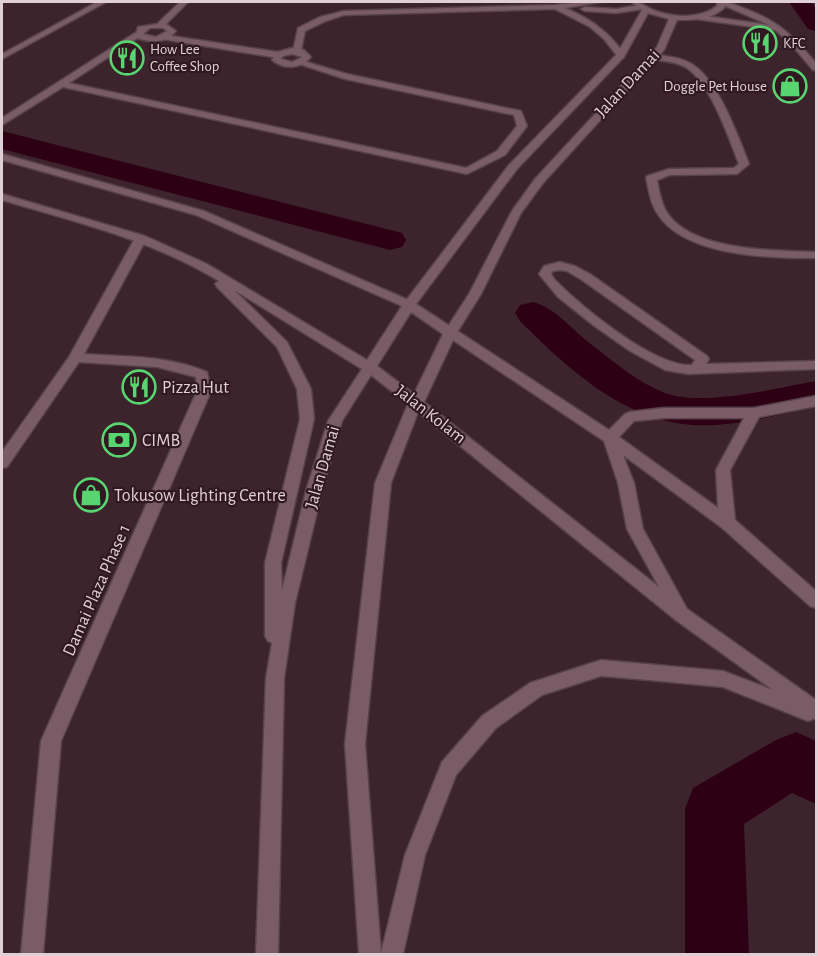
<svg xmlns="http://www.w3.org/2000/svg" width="818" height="956" font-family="'Alegreya Sans',sans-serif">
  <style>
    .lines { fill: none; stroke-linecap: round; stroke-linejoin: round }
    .canal { fill: #2e0014; fill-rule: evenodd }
    .lane-casing { stroke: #57424a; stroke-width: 3 }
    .street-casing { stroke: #57424a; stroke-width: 3 }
    .secondary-casing { stroke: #57424a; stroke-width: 3 }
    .lane { fill: #795c66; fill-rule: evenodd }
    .street { fill: #795c66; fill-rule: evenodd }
    .secondary { fill: #795c66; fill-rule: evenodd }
    .labels { text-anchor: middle; stroke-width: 4.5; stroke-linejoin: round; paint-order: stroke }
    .far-poi-label { font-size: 15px; fill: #e0cfd4; stroke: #311922; text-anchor: start }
    .street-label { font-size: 18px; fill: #e0cfd4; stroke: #311922 }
    .poi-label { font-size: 18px; fill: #e0cfd4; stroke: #311922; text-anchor: start }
  </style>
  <rect width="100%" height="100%" fill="#3c232c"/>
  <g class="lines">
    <!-- canal -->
    <g class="canal">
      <polygon points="789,2 811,2 816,9 816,31 808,29"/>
      <polygon points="2,131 402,233 406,240 402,247 390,250 2,149"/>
      <path d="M533 302C556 308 573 331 592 345 614 362 639 383 665 393 704 407 775 388 816 381V407C777 415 735 427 694 425 624 421 567 368 520 321L515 313 520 305Z"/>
      <polygon points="796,732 816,741 816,804 792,793 744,824 749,954 685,954 685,809 693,788 776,740"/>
    </g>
    <defs>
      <g id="lane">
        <polygon points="97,2 106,2 2,59 2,54"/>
        <path d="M582 2H601L565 8C591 19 609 32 625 55L624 57H618L604 39 590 27 555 9 344 15 326 21 305 31 301 51 297 54 293 51 298 28 320 17 344 11 555 5Z"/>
        <path d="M716 2C726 1 734 4 743 8 780 22 791 34 816 63V70H813L790 43 775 30 696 19 695 17 699 15 769 25Z"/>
        <polygon points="640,5 643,5 643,9 616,13 585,11 581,9 585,7 616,9"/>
        <polygon points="135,33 142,35 69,83 466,168 497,151 517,126 514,115 345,79 296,63 300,60 347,74 521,111 527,126 505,155 467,174 63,87 2,125 2,118"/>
        <polygon points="165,35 278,52 282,55 278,58 162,39 162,35"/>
        <path d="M653 54C665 56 679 57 690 63 717 77 738 136 749 164L737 174 670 175 657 180C659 190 661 202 666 211 691 252 774 250 816 252V258C770 258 684 257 657 213 650 203 649 190 646 178L647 176 669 169 734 168 739 164C728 136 711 85 687 68 676 61 662 61 650 59L649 57Z"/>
        <path d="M141 235 147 238 84 354C126 357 167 355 207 372L211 391 61 741 43 954H21L41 741 197 391 196 377 157 367 79 362 7 467 2 468V452L69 357 135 238Z"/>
        <path d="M560 262 575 266 590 274 707 356 709 359 706 364 816 361V369L688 374 665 370 630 351 593 325 558 297 539 274 544 266ZM560 270 567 271 582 280 695 360 692 365C654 367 582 307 555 280L551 274 553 271Z"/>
      </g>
      <g id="street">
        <path d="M180 2H188L166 24 176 31C166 44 149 43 135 37L138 27 157 24ZM150 28H163L167 31 156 37 143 34Z"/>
        <path d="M632 2C640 2 645 6 653 10 673 18 700 19 717 6V2H723L725 7C712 20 694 20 677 20L664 50 543 183 521 213 481 294 456 334H446L445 331 469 294 512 211 535 179 657 47 669 19 648 13 624 57 517 169 413 308H405L403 305 405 302 509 165 617 54 642 10Z"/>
        <path d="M292 48 304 50 311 57C301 69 284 70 272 60L277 52ZM292 54 302 57 292 62 281 59 283 56Z"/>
      </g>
      <path id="secondary" d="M2 154 204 211 413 302 609 430 625 414 630 412 664 408H754L816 396V406L759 417 730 470 735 520 816 591V608L810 606 721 527 623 455 634 483 643 529 687 609 816 700V718L808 721 723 687 649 680 601 676 542 695 496 728 456 775 425 855 403 954H359L345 744 375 483 408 404 371 375 342 421 322 491 295 603 284 678 278 954H256L266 678 272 643 268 641 265 636V563L300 419 297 389 277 347 217 287 215 284 219 281C152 240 76 222 2 200V194L145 236 207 264 367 360 402 306 196 215 2 160ZM234 290 362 369 328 421 306 491 282 590 281 563 314 419 311 389 287 342ZM411 312 443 334 414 394 377 366ZM453 340 604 441 618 483 627 529 659 587 424 402ZM418 412 677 621 773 690 723 671 601 660 530 683 482 716 442 762 405 855 381 953 365 744 391 483ZM664 418H744L716 470 718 508 619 437 634 421Z"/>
    </defs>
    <!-- lane casing -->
    <use href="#lane" class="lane-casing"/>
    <!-- street casing -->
    <use href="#street" class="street-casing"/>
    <!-- secondary casing -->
    <use href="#secondary" class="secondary-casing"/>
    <!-- lane -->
    <use href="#lane" class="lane"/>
    <!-- street -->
    <use href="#street" class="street"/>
    <!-- secondary -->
    <use href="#secondary" class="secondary"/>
  </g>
  <!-- icons -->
  <defs>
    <symbol id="restaurant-ring" viewBox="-11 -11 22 22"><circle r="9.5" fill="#311922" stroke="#58d570" stroke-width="1.5"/><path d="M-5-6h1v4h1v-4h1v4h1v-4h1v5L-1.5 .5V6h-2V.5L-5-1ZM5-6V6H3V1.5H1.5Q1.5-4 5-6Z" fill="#58d570"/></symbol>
    <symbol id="shop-ring" viewBox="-11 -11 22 22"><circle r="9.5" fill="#311922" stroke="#58d570" stroke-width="1.5"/><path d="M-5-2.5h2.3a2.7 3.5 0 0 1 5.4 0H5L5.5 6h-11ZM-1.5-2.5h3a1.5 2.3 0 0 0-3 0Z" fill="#58d570"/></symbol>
    <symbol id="bank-ring" viewBox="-11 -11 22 22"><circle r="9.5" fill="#311922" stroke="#58d570" stroke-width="1.5"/><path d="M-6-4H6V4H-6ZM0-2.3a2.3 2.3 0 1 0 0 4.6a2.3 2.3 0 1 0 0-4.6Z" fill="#58d570"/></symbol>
  </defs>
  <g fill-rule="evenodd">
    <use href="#restaurant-ring" x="741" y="24" width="38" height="38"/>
    <use href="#restaurant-ring" x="108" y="39" width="38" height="38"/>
    <use href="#shop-ring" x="771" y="67" width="38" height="38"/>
    <use href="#restaurant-ring" x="120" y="368" width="38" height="38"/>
    <use href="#bank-ring" x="100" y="421" width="38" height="38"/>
    <use href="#shop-ring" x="72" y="476" width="38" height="38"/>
  </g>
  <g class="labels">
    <!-- far-poi labels -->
    <g class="far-poi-label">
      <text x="783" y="48">KFC</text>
      <text x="150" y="54">How Lee<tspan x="150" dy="17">Coffee Shop</tspan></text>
      <text x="767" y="91" text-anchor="end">Doggle Pet House</text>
    </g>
    <!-- street labels -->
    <g class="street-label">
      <text transform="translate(627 83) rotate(-47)" y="6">Jalan Damai</text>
      <text transform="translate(431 414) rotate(38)" y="6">Jalan Kolam</text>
      <text transform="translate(322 467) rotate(-74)" y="6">Jalan Damai</text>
      <text transform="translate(96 590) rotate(-66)" y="6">Damai Plaza Phase 1</text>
    </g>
    <!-- poi labels -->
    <g class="poi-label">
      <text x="162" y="393">Pizza Hut</text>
      <text x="142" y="446">CIMB</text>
      <text x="114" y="501">Tokusow Lighting Centre</text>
    </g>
  </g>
  <!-- border -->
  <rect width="818" height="956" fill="none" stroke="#e0cfd4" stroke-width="6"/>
</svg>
